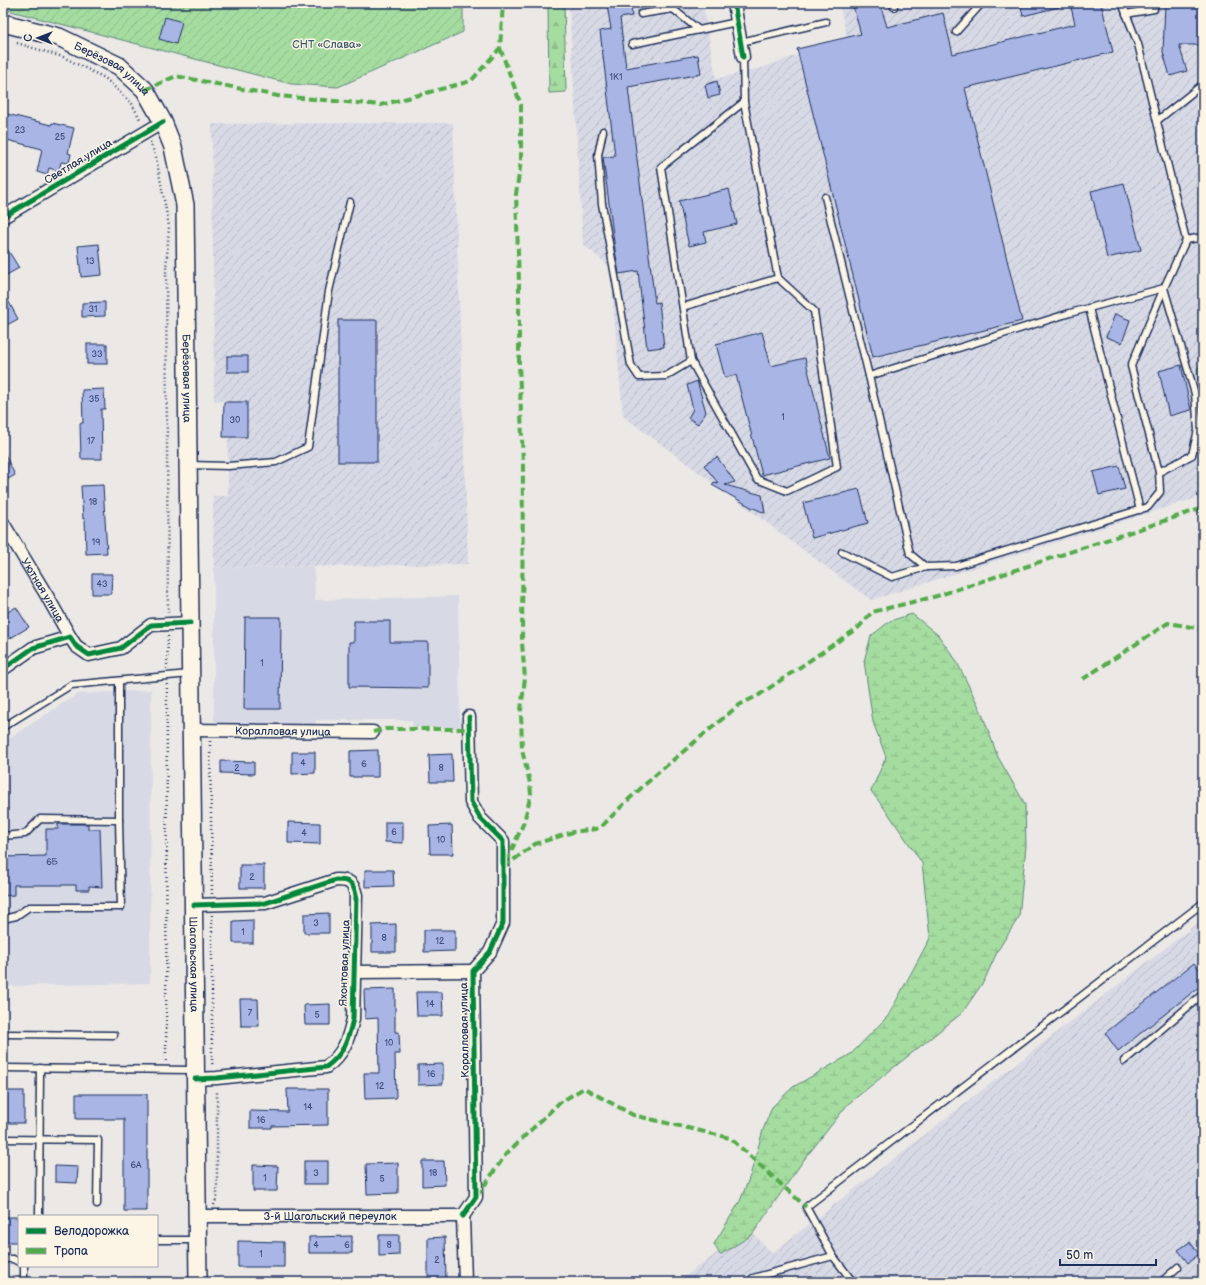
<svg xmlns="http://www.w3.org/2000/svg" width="1206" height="1285" font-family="'Balsamiq Sans',sans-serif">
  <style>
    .built { fill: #d7d9e5 }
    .industrial { fill: url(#industrial-furrows) }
    .forest { fill: url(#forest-firs); stroke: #60867e }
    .wetland { fill: url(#wetland-marsh); stroke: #60867e }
    .garden { fill: url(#garden-furrows); stroke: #60867e }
    .building { fill: #a8b5e5; stroke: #1b2f5e }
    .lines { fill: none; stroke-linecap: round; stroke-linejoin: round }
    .service-casing { stroke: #1b2f5e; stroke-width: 9 }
    .minor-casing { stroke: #1b2f5e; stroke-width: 15 }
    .secondary-casing { stroke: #1b2f5e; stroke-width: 20 }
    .path { stroke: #1b2f5e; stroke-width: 2.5; stroke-dasharray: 1 3; stroke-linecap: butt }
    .service { stroke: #fcf5e5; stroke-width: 6 }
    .minor { stroke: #fcf5e5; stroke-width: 12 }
    .secondary { stroke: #fcf5e5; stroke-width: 17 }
    .quiet { stroke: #52ab49; stroke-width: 4; stroke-dasharray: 8 4; stroke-linecap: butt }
    .cycleway-casing { stroke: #fcf5e5; stroke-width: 8 }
    .cycleway { stroke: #00873e; stroke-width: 5 }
    .labels { text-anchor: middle; stroke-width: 3; stroke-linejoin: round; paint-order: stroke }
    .number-label { font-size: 9px; fill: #3e5080 }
    .park-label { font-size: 11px; fill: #3e5a6e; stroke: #fcf5e5 }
    .street-label { font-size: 11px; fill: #1b2f5e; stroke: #fcf5e5 }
  </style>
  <defs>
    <pattern id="industrial-furrows" width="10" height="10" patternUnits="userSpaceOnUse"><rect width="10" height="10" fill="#d7d9e5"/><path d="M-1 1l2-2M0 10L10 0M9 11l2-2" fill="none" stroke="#b8bbc7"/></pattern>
    <pattern id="forest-firs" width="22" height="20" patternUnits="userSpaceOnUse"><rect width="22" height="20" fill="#a5dc9f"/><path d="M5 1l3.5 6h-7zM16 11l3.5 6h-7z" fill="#8dbd8b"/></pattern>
    <pattern id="wetland-marsh" width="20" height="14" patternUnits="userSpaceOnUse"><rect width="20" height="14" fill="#a5dc9f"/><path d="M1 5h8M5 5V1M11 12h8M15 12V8" fill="none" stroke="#8dbd8b"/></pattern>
    <pattern id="garden-furrows" width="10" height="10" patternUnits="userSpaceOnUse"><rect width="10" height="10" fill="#a5dc9f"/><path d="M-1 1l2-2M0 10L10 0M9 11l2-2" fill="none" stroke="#8dbd8b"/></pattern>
  </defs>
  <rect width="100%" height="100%" fill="#ebe8e5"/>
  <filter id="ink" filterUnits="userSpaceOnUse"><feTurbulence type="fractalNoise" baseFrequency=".025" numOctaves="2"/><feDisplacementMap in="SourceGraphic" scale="8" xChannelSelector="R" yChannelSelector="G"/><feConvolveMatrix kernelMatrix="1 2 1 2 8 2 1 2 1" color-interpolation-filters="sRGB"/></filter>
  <g filter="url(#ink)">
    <!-- built -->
    <g class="built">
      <polygon points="314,567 315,600 458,596 460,728 413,727 412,720 316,720 315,728 235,728 214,721 214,568"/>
      <polygon points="151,690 150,983 3,986 3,742 78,694"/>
    </g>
    <!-- industrial -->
    <g class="industrial">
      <polygon points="569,3 703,3 716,79 762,68 847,37 839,3 1203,3 1203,496 871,600 623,416 610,267 583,244"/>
      <polygon points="453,123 468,564 214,568 213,496 228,496 228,401 214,401 212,124"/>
      <polygon points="1203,919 1203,1282 678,1282 749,1229 772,1253"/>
    </g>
    <!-- forest -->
    <g class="forest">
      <polygon points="548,3 564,3 566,92 549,93"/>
      <polygon points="1203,366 1203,430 1197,368"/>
    </g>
    <!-- wetland -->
    <polygon class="wetland" points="912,614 938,635 956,660 981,711 998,757 1025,804 1026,846 1019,917 998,950 984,981 962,1013 848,1104 803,1161 752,1235 720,1255 714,1244 740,1201 750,1176 763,1130 772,1107 793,1087 851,1054 888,1016 930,938 922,863 890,816 871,791 886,757 873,722 864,661 871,636 890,621"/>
    <!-- garden -->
    <polygon class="garden" points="3,3 463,3 463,32 338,87 291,84 3,9"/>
    <!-- building -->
    <g class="building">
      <polygon points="621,3 631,3 632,16 620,18 626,68 698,55 701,74 628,87 655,303 659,302 664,347 647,349 638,271 619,274 615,250 603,157 615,156 600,31 611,29 607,5"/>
      <polygon points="852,3 880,3 887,27 943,13 953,54 1075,24 1070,3 1101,3 1113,52 965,88 1022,321 873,357 797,49 861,34"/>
      <polygon points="1020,3 1059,3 1059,7 1023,16"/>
      <polygon points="1165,3 1203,3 1203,45 1179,45 1187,71 1170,76 1163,52"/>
      <polygon points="165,17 182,22 176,44 159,39"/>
      <polygon points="717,81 720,95 708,98 705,85"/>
      <polygon points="3,113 51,125 52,123 74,128 68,153 71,154 69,163 61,162 59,171 49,168 47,175 37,172 42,149 3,139"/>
      <polygon points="1124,183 1141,250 1107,258 1091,191"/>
      <polygon points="729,189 737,224 704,232 706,242 689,246 679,201"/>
      <polygon points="3,242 19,268 3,277"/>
      <polygon points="99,244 102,275 81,277 78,246"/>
      <polygon points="3,291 18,319 3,327"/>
      <polygon points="105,302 105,316 82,317 82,303"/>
      <polygon points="1115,314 1130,320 1122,343 1106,337"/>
      <rect x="338" y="320" width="39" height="142"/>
      <polygon points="762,332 771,366 805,358 830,458 762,475 736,375 725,378 716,344"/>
      <rect x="87" y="344" width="20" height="20"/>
      <rect x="227" y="356" width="21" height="16"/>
      <polygon points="1181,365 1191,410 1169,416 1159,371"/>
      <polygon points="697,381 706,412 698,424 688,418 693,409 687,385"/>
      <polygon points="104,389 105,409 101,409 102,459 81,459 80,423 83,423 82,390"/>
      <polygon points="224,402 247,402 247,437 223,437"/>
      <polygon points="3,451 15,475 3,482"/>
      <polygon points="717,457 735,482 725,485 762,495 765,513 751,507 712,485 714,482 718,483 704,465"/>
      <polygon points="1119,466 1125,489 1099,495 1093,472"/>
      <polygon points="103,485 107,553 86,554 85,519 83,519 81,486"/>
      <polygon points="859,489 868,523 812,538 803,503"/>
      <polygon points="92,574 112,574 111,594 92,594"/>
      <polygon points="16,607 29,627 9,639 3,630 3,615"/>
      <polygon points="245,617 281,617 280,709 244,709"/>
      <polygon points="354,621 390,621 390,642 428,642 428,688 349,687 349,642 354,642"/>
      <polygon points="378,750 378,777 350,777 350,751"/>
      <polygon points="292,752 315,752 315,773 292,774"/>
      <polygon points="452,754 453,782 430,782 429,755"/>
      <polygon points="221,761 254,762 254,774 221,773"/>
      <polygon points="288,822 320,823 320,844 288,843"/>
      <polygon points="385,822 403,822 403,843 385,842"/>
      <polygon points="58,824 88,824 88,829 100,829 102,887 89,886 89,890 76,890 76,885 14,885 14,895 3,896 3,857 46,856 46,829 58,829"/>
      <polygon points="452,825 453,854 430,854 429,826"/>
      <rect x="240" y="865" width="24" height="23"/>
      <polygon points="365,870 393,870 394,886 365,887"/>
      <polygon points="329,913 329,933 304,933 304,914"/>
      <polygon points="253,920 253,943 233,943 233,921"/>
      <polygon points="396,924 396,952 372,952 372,925"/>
      <polygon points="424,930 455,930 455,951 424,952"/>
      <polygon points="1194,963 1203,974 1203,984 1118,1051 1105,1033"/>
      <polygon points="395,989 395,1032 399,1032 400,1054 395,1054 396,1098 365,1099 364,1073 379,1073 378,1018 365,1019 364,990"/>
      <polygon points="416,992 442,992 443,1016 417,1016"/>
      <polygon points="240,999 258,999 259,1026 241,1026"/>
      <polygon points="330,1004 330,1025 305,1025 304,1005"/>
      <polygon points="443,1064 443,1084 418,1085 418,1065"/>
      <polygon points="287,1089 328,1089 328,1125 272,1126 272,1128 250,1128 250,1111 288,1112"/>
      <rect x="3" y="1091" width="21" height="32"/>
      <polygon points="76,1094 147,1094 147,1211 124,1211 124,1119 76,1119"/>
      <rect x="304" y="1161" width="24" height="23"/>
      <polygon points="422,1161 444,1161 445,1185 422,1186"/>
      <polygon points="398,1163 398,1193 367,1194 366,1164"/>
      <polygon points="253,1165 278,1166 277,1191 253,1191"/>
      <polygon points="55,1166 78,1167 77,1183 55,1182"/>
      <rect x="3" y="1217" width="16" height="25"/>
      <polygon points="379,1235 399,1235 399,1255 379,1256"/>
      <polygon points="352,1236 352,1253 309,1253 309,1237"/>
      <polygon points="445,1237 446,1282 428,1282 428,1238"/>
      <polygon points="238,1241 284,1242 284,1267 238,1267"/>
      <polygon points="1190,1242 1199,1254 1188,1263 1178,1250"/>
    </g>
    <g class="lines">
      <defs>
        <g id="service">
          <polyline points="893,3 894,7"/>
          <polyline points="1122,3 1138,44 1186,240"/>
          <polyline points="641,14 673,9 699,30"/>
          <polyline points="1126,14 1154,9 1155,3"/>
          <polyline points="956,32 982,3"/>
          <polyline points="741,42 826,22"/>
          <polyline points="632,44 737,22"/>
          <polyline points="743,57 744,102 778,278 814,311 837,467 787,491 757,479 691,361 661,167 744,102"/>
          <polyline points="1158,120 1203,84"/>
          <polyline points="603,131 598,155 602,204 631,365 639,377 666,376 691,361"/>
          <polyline points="825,197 869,376 910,554 926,567 956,566 1148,507 1160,492 1159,472 1131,366 1164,288"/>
          <polyline points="683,307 778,278"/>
          <polyline points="1089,308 1140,510"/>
          <polyline points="869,376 1070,313 1164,288 1186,240 1203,237"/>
          <polyline points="189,465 228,466 276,462 308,447 329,291 350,202"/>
          <polyline points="1159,472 1192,455 1198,430 1195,394 1164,288"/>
          <polyline points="842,552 892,577 926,567"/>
          <polyline points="3,727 71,685 189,674"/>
          <polyline points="3,836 25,834 40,819 119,820"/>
          <polyline points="3,919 16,916 29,907 121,907 119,820 119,681"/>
          <polyline points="3,1034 114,1035"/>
          <polyline points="1124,1061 1203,994"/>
          <polyline points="3,1068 193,1070"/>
          <polyline points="3,1139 98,1140 97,1204"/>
          <polyline points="39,1216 40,1068"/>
          <polyline points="157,1240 195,1240"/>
          <polyline points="3,1259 13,1259 19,1262"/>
          <polyline points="24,1266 24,1282"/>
          <polyline points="134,1282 196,1282"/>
          <polyline points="756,1282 753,1278 833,1256"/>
          <polyline points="853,1282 833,1256 806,1207 1203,903"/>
          <polyline points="1161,1282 1178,1267"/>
        </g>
        <g id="minor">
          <polyline points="734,3 743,57"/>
          <polyline points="3,217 163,122"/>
          <path id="s1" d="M3 523 47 596 70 637"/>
          <polyline points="3,669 33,648 70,637 76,646 89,655 121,648 151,625 190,623"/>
          <path id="s2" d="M192 730 373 732"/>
          <path d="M194 905 265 903 336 880C349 880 353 882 356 895L353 1019C348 1040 344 1054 326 1067L217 1078 195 1079"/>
          <polyline points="355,972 473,971"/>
          <path id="s3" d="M197 1216H463"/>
          <polyline points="463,1216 476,1197 473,971 490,952 503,923 503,841 480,818 471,802 469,717"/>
          <polyline points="463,1216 465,1282"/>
        </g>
        <g id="secondary">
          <path id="s4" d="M3 23 59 37 119 66 145 90 163 122 173 147 185 205 198 1282"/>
        </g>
      </defs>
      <!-- service casing -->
      <use href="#service" class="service-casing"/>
      <!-- minor casing -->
      <use href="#minor" class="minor-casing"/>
      <!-- secondary casing -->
      <use href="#secondary" class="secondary-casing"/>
      <!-- path -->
      <g class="path">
        <polyline points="17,43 63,57 105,78 132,104 141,121"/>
        <polyline points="150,142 156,157 169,226 166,270 168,613"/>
        <polyline points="167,669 168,636"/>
        <polyline points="210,741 212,894"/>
        <polyline points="212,915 212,1062 213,1067"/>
        <polyline points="166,1061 167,684"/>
        <polyline points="214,1205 217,1197 217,1090"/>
      </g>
      <!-- service -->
      <use href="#service" class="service"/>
      <!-- minor -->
      <use href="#minor" class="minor"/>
      <!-- secondary -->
      <use href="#secondary" class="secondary"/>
      <!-- quiet -->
      <g class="quiet">
        <polyline points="500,48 521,105 521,161 516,194 519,282 519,363 523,463 522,643 525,678 521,710 522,750 530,783 531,794 524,822 505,865"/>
        <polyline points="145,90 176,76 278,96 381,105 471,81 500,48 503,3"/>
        <polyline points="1083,679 1168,623 1203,629"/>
        <polyline points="373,732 385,729 470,729"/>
        <polyline points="504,867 535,844 573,832 596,829 604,824 628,800 660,771 739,705 759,695 859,627 872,612 937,596 1203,508"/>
        <polyline points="477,1196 506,1154 559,1103 584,1088 633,1115 730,1138 806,1207"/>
      </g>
      <defs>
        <g id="cycleway">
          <polyline points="734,3 743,57"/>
          <polyline points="3,217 163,122"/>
          <polyline points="3,669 33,648 70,637 76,646 89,655 121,648 151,625 190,623"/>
          <path d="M194 905 265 903 336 880C349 880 353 882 356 895L353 1019C348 1040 344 1054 326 1067L217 1078 195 1079"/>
          <polyline points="463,1216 476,1197 473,971 490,952 503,923 503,841 480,818 471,802 469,717"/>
        </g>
      </defs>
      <!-- cycleway casing -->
      <use href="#cycleway" class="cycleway-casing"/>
      <!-- cycleway -->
      <use href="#cycleway" class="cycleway"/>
    </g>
  </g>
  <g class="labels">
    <!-- number labels -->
    <g class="number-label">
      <text x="616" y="80">1К1</text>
      <text x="20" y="133">23</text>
      <text x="60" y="140">25</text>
      <text x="90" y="264">13</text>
      <text x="93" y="312">31</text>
      <text x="97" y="357">33</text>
      <text x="94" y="402">35</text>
      <text x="783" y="420">1</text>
      <text x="235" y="423">30</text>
      <text x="91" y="444">17</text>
      <text x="93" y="505">18</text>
      <text x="96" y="545">19</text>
      <text x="102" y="587">43</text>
      <text x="262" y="666">1</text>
      <text x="303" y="766">4</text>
      <text x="364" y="767">6</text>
      <text x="237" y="771">2</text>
      <text x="441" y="771">8</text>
      <text x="394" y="835">6</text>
      <text x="304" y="836">4</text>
      <text x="441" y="843">10</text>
      <text x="52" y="865">6Б</text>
      <text x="252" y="880">2</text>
      <text x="316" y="926">3</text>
      <text x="243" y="935">1</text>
      <text x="384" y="941">8</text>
      <text x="440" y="944">12</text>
      <text x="430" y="1007">14</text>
      <text x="250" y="1016">7</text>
      <text x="317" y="1018">5</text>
      <text x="389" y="1046">10</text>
      <text x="431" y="1077">16</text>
      <text x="380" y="1089">12</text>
      <text x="308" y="1110">14</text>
      <text x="261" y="1123">16</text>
      <text x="136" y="1168">6А</text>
      <text x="316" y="1176">3</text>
      <text x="433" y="1176">18</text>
      <text x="265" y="1181">1</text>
      <text x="382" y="1182">5</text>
      <text x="316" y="1248">4</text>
      <text x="347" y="1248">6</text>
      <text x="389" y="1248">8</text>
      <text x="261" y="1257">1</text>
      <text x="437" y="1263">2</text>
    </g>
    <!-- park labels -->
    <g class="park-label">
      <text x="327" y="48">СНТ «Слава»</text>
    </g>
    <!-- street labels -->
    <g class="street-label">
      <text dy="4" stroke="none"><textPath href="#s4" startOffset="120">Берёзовая улица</textPath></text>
      <text transform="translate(78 161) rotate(-31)" y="4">Светлая улица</text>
      <text dy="4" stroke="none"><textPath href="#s4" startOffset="456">Берёзовая улица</textPath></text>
      <text dy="4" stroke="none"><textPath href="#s1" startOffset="78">Уютная улица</textPath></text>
      <text dy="4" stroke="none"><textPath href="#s2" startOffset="91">Коралловая улица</textPath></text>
      <text transform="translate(344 963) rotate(-88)" y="4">Яхонтовая улица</text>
      <text dy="4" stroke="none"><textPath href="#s4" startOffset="1042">Шагольская улица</textPath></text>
      <text transform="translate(464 1030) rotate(-91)" y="4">Коралловая улица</text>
      <text dy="4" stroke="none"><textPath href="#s3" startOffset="133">3-й Шагольский переулок</textPath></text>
    </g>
  </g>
  <!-- margin -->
  <rect width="1206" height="1285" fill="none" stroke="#fcf5e5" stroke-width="16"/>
  <rect x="8" y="8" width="1190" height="1269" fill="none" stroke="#1b2f5e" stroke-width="1.5" filter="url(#ink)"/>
  <!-- legend -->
  <rect x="18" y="1215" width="140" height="52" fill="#fcf5e5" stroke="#a2a6af"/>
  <rect x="26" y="1228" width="20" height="6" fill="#00873e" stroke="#a2a6af"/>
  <text x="54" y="1235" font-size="12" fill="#1b2f5e">Велодорожка</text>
  <rect x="26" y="1248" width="20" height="6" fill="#52ab49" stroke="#a2a6af"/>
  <text x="54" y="1255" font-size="12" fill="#1b2f5e">Тропа</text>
  <!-- north arrow -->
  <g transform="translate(38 38) rotate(270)" stroke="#fcf5e5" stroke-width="3" paint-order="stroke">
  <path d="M0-3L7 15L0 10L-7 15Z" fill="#1b2f5e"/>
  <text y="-6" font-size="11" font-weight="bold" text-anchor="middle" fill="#1b2f5e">С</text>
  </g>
  <!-- scale -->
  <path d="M1060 1259v6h96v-6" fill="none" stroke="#1b2f5e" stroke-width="2"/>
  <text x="1066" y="1259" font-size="12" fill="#1b2f5e" stroke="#fcf5e5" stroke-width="3" paint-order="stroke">50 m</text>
</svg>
